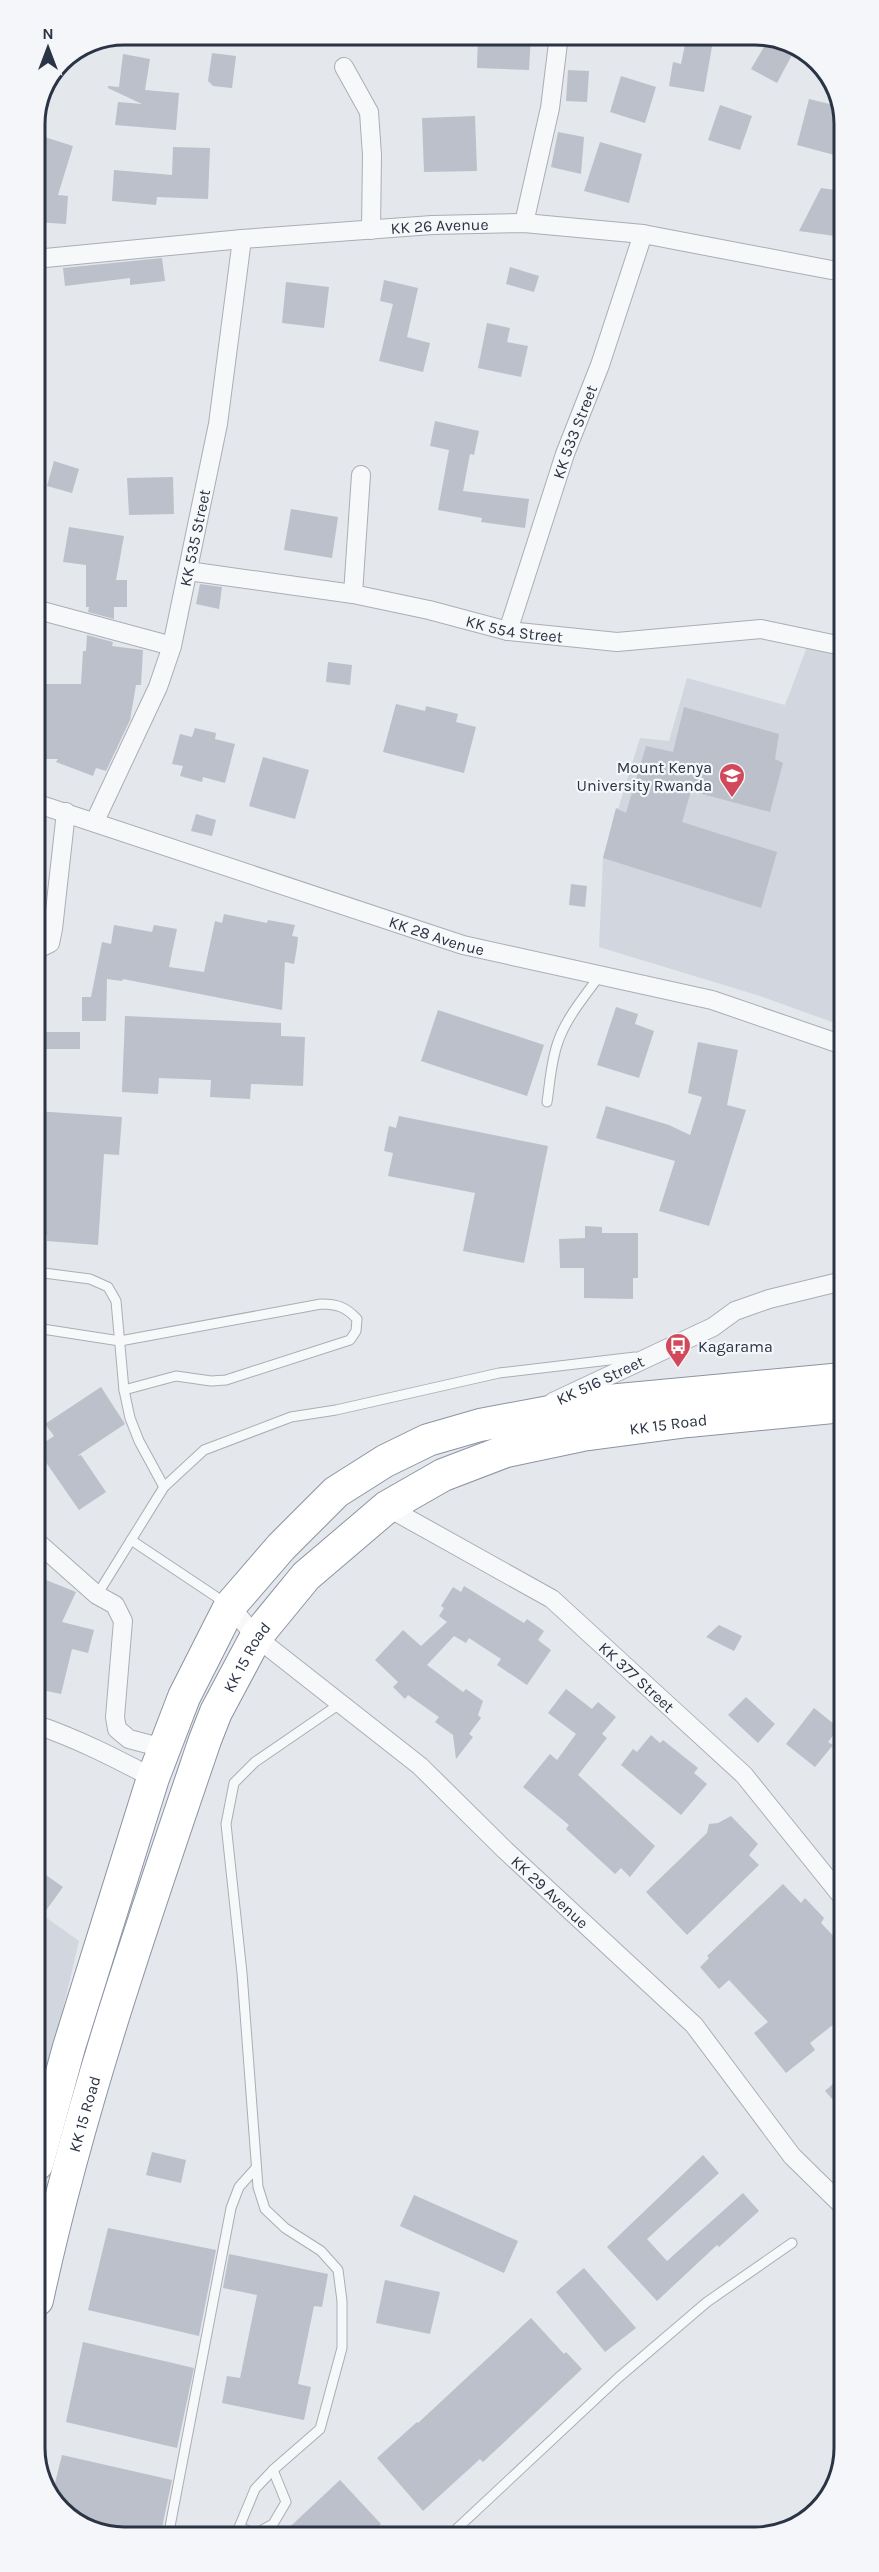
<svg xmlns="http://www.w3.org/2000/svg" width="879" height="2572" font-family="Karla,sans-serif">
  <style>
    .built { fill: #d2d6de }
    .building { fill: #bbc0ca }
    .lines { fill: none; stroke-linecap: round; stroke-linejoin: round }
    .lane-casing { stroke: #a9aeb7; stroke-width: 11 }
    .street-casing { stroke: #a9aeb7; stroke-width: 20 }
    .highway-casing { stroke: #8b94a3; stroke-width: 34 }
    .lane { stroke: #f7f8fa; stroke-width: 9 }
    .street { stroke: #f7f8fa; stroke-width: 18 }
    .highway { stroke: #fff; stroke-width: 32 }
    .labels { text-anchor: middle; stroke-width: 4.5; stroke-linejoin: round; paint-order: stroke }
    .street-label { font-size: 16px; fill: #2b3445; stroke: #f4f6f9 }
    .poi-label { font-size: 16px; fill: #2b3445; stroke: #f4f6f9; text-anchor: end }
    .rim { fill: none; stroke: #2b3445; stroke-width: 3 }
  </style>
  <rect width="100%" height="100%" fill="#e4e7ec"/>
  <!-- built -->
  <g class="built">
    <polygon points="807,647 842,656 843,1026 760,996 599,947 603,858 640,738 669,741 687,678 785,705"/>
    <polygon points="37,1911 79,1941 37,2120"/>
  </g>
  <!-- building -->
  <g class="building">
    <polygon points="478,35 531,35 529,70 477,68"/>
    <polygon points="687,35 714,35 704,92 669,86 673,62 681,64"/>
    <polygon points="768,40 793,53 777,83 751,69"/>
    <polygon points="212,53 236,56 232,88 213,86 208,81"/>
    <polygon points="123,54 150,59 145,90 179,93 176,130 115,125 118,102 142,104 108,88 108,86 119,87"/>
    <polygon points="568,70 589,71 587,102 566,101"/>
    <polygon points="621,76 656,87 645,123 610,112"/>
    <polygon points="809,99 842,107 842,157 797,145"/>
    <polygon points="720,105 752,116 740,150 708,140"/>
    <polygon points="475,116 477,171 424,172 422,118"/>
    <polygon points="558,132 584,137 581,174 551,167"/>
    <polygon points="35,134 73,146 58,195 68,196 66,224 35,222"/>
    <polygon points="600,142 642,154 629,203 584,191"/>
    <polygon points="173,147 210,148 208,199 157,197 156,205 112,201 114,170 172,175"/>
    <polygon points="821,188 842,191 842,237 799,231"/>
    <polygon points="162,258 165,281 130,285 130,278 65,286 63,268"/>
    <polygon points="510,267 539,276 534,292 506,284"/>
    <polygon points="384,280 418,288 407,337 430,343 423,372 379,361 393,304 380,301"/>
    <polygon points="286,282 329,287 324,328 282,323"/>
    <polygon points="487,323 510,328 507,342 528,346 521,377 478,368"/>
    <polygon points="435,421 479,431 474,455 470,454 463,491 529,499 525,528 481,522 482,518 438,510 449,450 430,446"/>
    <polygon points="54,461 79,469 72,493 47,486"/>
    <polygon points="173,477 174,514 129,515 127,478"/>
    <polygon points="291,509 338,517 332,558 284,550"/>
    <polygon points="69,527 124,536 116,580 127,580 127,607 114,607 114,619 88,612 89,607 86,607 86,565 63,562"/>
    <polygon points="200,584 222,587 219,609 196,604"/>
    <polygon points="87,635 113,642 112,646 143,650 141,685 136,685 130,720 106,771 96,768 93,776 56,762 58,759 35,759 35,684 81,684 83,651 86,651"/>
    <polygon points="328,662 352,665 350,685 326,682"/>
    <polygon points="396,704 425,711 426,706 458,714 456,722 476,727 464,773 383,752"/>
    <polygon points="684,707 779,734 775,759 783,763 770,812 691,791 682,822 777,852 761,908 603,858 616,808 626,813 646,746 673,752"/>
    <polygon points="195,728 216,733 215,739 235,744 225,783 203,777 202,782 180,776 183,766 172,764 180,734 192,737"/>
    <polygon points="263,757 309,770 295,819 249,806"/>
    <polygon points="196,814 216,820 212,836 191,831"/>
    <polygon points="571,884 587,886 585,907 569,905"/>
    <polygon points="224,914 267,923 268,920 295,925 292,936 298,937 297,947 294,964 285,962 282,1010 123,979 122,981 107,979 106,1021 82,1021 82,997 91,997 102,942 111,944 114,925 152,932 154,925 177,929 169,967 204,972 215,921 222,923"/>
    <polygon points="616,1007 638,1014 635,1024 654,1031 639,1078 597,1065"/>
    <polygon points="438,1010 544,1045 527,1096 421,1061"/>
    <polygon points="125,1016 281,1023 281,1036 305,1037 303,1086 251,1084 250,1099 210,1097 211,1080 159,1078 158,1094 122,1092"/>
    <rect x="38" y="1032" width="42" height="17"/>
    <polygon points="698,1042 738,1050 727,1105 746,1110 709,1226 659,1211 675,1161 596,1138 606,1106 669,1125 690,1135 702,1097 688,1093"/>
    <polygon points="36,1111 122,1117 119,1155 104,1154 98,1245 47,1241 47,1235 36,1234 40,1154 36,1153"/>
    <polygon points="399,1116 548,1146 524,1263 463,1251 475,1193 388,1176 393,1153 384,1151 389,1126 396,1128"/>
    <polygon points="585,1226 602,1227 602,1233 638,1233 638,1278 633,1278 633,1299 584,1298 584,1268 560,1268 559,1239 585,1238"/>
    <polygon points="101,1387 125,1424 77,1456 81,1455 106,1492 79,1510 36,1448 54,1436 45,1424"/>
    <polygon points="36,1576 76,1592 62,1622 94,1630 88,1653 72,1649 61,1694 37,1689"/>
    <polygon points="464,1586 524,1623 527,1619 544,1631 538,1640 551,1650 527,1685 497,1665 501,1659 469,1638 466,1643 454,1636 427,1665 463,1692 466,1689 483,1701 478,1715 481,1718 469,1734 473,1737 456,1759 453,1735 435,1722 439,1717 408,1695 405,1699 393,1687 398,1682 375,1660 403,1630 421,1646 447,1622 439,1616 444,1608 441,1606 453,1587 461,1592"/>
    <polygon points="719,1625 742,1636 734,1651 706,1637"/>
    <polygon points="566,1689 592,1709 598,1702 616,1717 602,1734 607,1738 578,1775 655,1846 630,1877 621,1868 615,1874 566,1829 569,1825 523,1787 550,1754 557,1760 576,1734 548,1713"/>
    <polygon points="746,1697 775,1724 758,1743 728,1715"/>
    <polygon points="814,1708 839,1728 828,1742 833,1745 815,1767 786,1744"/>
    <polygon points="651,1735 660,1743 663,1740 698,1768 694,1773 707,1784 681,1815 621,1765 633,1749 637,1752"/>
    <polygon points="731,1816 758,1844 749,1855 759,1865 687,1935 646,1892 707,1833 709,1824 718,1823"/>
    <polygon points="43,1873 63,1887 37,1923 37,1881"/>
    <polygon points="783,1884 801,1903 805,1898 824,1918 821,1923 844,1947 844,2016 810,2043 815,2050 786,2073 754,2033 768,2022 729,1980 719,1989 700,1967 709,1958 707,1956"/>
    <polygon points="844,2074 844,2112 825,2091"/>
    <polygon points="152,2152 186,2160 181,2183 146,2175"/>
    <polygon points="703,2155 719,2173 647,2239 667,2261 743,2193 759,2211 719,2247 717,2245 657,2301 607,2247"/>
    <polygon points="414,2195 518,2241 504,2273 400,2226"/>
    <polygon points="108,2228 216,2250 199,2336 88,2310"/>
    <polygon points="229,2254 328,2274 322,2307 314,2306 298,2384 311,2387 304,2420 222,2403 227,2376 240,2378 257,2295 223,2288"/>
    <polygon points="584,2268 636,2328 605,2352 556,2292"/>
    <polygon points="385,2280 440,2292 430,2334 376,2323"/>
    <polygon points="531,2318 564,2354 566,2352 582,2369 483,2462 480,2459 423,2511 377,2458 417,2422 418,2423"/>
    <polygon points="83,2342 194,2368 177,2448 66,2422"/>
    <polygon points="62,2455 172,2480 160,2537 118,2537 65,2516 52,2495"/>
    <polygon points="340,2480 381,2524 368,2536 279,2537"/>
  </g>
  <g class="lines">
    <defs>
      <g id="lane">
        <path d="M547 1102C550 1082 551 1061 558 1042 566 1018 585 996 600 975"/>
        <polyline points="36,1272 90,1279 108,1287 116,1301 124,1390 130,1418 139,1441 164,1487"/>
        <path d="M36 1328 120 1341 321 1304C337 1304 346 1307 357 1319L356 1331 350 1340 226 1380 211 1381 176 1376 124 1390"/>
        <polyline points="131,1540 227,1604"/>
        <polyline points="97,1595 164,1487 204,1450 291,1417 336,1410 499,1373 635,1357"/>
        <polyline points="240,2527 255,2534 273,2524 286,2502 273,2470"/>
        <polyline points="449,2536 618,2378 707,2302 792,2243"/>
        <polyline points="168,2537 231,2208 239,2187 256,2168"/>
        <polyline points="235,2537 255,2489 273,2470 320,2429 342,2348 342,2301 338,2270 321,2251 285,2228 265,2209 258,2187 242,1973 226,1824 234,1783 255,1762 341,1703"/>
      </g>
      <g id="street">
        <polyline points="344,67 369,112 372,155 371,230"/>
        <polyline points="524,223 550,108 559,35"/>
        <path id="s1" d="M35 259 242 239 432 225 524 223 643 234 842 272"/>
        <path id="s2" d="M188 571 353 594 429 610 508 631 617 642 761 629 842 646"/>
        <polyline points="353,594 361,475"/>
        <polyline points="42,611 172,646"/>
        <path id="s3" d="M508 631 565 454 600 365 643 234"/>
        <path id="s4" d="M35 803 463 945 712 1000 843 1045"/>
        <path id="s5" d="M95 821 158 687 172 646 218 424 242 239"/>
        <polyline points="36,950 50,943 53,929 66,812"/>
        <path id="s6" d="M553 1402 713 1327 735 1311 769 1299 843 1281"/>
        <path id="s7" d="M387 1507 552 1599 744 1775 844 1899"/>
        <polyline points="36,1541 97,1595 115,1605 123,1621 115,1717 117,1729 129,1739 163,1748"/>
        <path id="s8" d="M230 1606 256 1637 420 1766 505 1850 694 2025 792 2156 844 2207"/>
        <path d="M37 1725C78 1739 115 1758 153 1778"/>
      </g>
      <g id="highway">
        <polyline points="37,2164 69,2047 153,1778 184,1697 230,1606 281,1547 336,1492 385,1461 428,1440 480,1425 608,1401 843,1379"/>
        <path id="s9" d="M37 2300C78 2109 142 1925 205 1740L216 1712 256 1637 306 1576 387 1507 443 1475 506 1451 582 1435 688 1421 843 1406"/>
      </g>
    </defs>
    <!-- lane casing -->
    <use href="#lane" class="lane-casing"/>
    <!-- street casing -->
    <use href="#street" class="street-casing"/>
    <!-- highway casing -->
    <use href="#highway" class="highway-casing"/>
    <!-- lane -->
    <use href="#lane" class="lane"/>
    <!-- street -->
    <use href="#street" class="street"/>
    <!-- highway -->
    <use href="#highway" class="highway"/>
  </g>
  <!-- icons -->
  <defs>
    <symbol id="university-pin" viewBox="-11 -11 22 30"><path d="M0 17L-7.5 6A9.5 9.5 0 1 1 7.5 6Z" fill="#d1495b" stroke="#f4f6f9"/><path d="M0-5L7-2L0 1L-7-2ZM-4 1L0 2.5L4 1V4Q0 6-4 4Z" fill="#fff"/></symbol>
    <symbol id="bus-pin" viewBox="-11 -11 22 30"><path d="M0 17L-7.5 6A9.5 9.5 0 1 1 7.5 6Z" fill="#d1495b" stroke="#f4f6f9"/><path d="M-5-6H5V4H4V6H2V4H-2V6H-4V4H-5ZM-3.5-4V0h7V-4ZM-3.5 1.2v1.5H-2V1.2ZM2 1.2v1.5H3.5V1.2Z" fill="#fff"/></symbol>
  </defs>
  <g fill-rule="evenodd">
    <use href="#university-pin" x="717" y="761" width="30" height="40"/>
    <use href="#bus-pin" x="663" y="1331" width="30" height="40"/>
  </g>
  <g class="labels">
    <!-- street labels -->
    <g class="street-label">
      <text dy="6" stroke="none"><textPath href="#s1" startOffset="406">KK 26 Avenue</textPath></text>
      <text dy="6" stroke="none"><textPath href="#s3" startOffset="210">KK 533 Street</textPath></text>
      <text dy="6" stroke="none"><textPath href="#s5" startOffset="302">KK 535 Street</textPath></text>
      <text dy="6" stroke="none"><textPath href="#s2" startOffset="332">KK 554 Street</textPath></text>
      <text dy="6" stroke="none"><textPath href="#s4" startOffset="423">KK 28 Avenue</textPath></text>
      <text dy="6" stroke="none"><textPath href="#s6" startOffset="52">KK 516 Street</textPath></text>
      <text dy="6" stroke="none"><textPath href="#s9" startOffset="1182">KK 15 Road</textPath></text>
      <text dy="6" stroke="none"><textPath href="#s9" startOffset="678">KK 15 Road</textPath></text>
      <text dy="6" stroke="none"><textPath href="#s7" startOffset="304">KK 377 Street</textPath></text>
      <text dy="6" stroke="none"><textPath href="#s8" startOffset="430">KK 29 Avenue</textPath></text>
      <text dy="6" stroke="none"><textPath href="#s9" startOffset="192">KK 15 Road</textPath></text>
    </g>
    <!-- poi labels -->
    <g class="poi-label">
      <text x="712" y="773">Mount Kenya<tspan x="712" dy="18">University Rwanda</tspan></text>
      <text x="698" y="1352" text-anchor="start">Kagarama</text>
    </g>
  </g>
  <!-- crop -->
  <path d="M0 0H879V2572H0ZM124 45H755A79 79 0 0 1 834 124V2448A79 79 0 0 1 755 2527H124A79 79 0 0 1 45 2448V124A79 79 0 0 1 124 45Z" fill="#f4f6f9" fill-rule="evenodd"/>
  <path class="rim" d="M124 45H755A79 79 0 0 1 834 124V2448A79 79 0 0 1 755 2527H124A79 79 0 0 1 45 2448V124A79 79 0 0 1 124 45Z"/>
  <!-- north arrow -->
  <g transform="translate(48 48)" stroke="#f4f6f9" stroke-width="4.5" paint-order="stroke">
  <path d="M0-4.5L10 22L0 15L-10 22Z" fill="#2b3445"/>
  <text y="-9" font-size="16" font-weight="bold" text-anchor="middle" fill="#2b3445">N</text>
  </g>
</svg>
